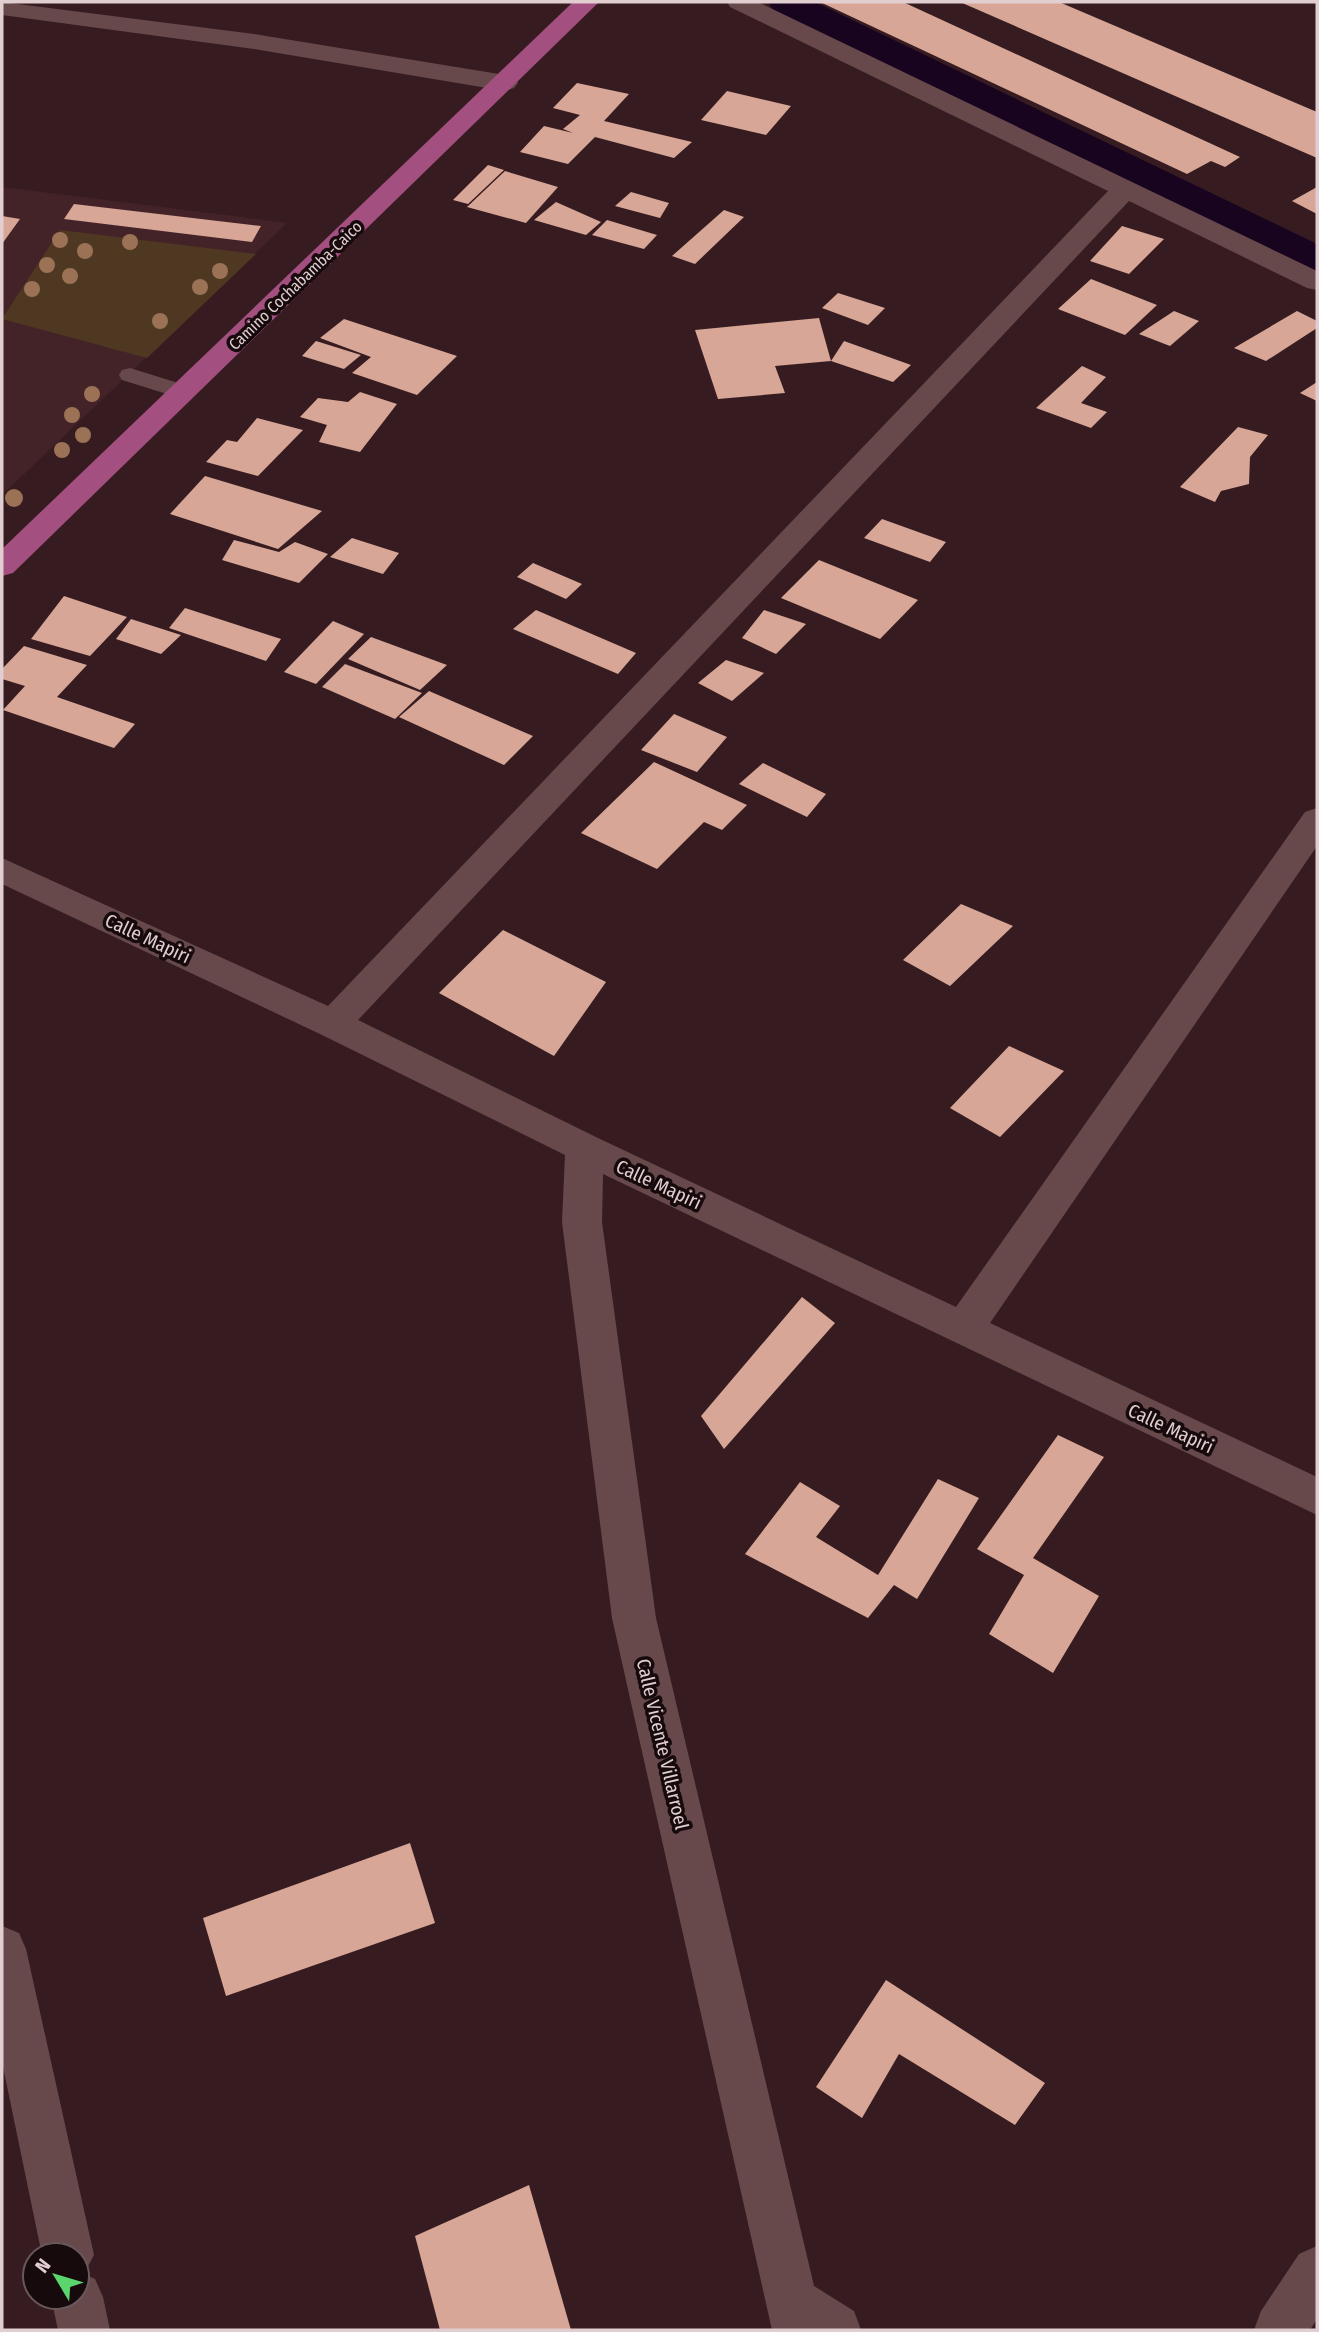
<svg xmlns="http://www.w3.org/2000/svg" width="1319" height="2332" font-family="'Fira Sans Condensed',sans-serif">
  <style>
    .built { fill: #442328 }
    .green { fill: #4f3821 }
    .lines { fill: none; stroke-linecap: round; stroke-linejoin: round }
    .canal { fill: #190420; fill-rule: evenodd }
    .building { fill: #d8a696 }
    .lane { fill: #67494c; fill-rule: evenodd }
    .street { fill: #67494c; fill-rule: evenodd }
    .secondary { fill: #67494c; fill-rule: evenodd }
    .primary { fill: #a34f7f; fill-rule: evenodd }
    .tree { fill: #9c7256 }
    .labels { text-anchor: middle; stroke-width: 7; stroke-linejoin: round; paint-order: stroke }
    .far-street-label { font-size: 16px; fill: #e1ced0; stroke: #160a0c }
    .street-label { font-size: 19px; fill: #e1ced0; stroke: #160a0c }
  </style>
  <rect width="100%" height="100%" fill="#361c20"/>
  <!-- built -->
  <polygon class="built" points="2,187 287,223 2,495"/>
  <!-- green -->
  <polygon class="green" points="60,230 256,254 147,358 2,319"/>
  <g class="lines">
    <!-- canal -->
    <polygon class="canal" points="768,2 815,2 1317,244 1317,272 1302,269 773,10"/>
  </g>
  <!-- building -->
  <g class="building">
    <polygon points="820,2 903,2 1240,157 1225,167 1211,161 1187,174"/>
    <polygon points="960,2 1059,2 1317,112 1317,158"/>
    <polygon points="577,83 629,94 604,121 692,142 674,158 595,137 568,164 520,152 544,126 573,133 563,129 580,115 553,108"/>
    <polygon points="727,91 791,106 766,135 701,120"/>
    <polygon points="488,165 504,170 468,204 453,200"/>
    <polygon points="505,171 558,187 526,223 467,207"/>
    <polygon points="1317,187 1317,214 1292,201"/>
    <polygon points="631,192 669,203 660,218 615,206"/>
    <polygon points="556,202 601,222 586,235 534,220"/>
    <polygon points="74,204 261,226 252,242 64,219"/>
    <polygon points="724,210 744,217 695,264 672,256"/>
    <polygon points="2,216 20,219 2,244"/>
    <polygon points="607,220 657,235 644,249 592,235"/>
    <polygon points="1122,226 1164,239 1129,274 1090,261"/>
    <polygon points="1091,279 1157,305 1125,335 1058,309"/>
    <polygon points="838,293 885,308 868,325 822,308"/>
    <polygon points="1174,311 1199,321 1170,346 1139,334"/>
    <polygon points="1297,311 1317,321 1317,328 1266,361 1234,348"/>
    <polygon points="819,318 831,361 775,366 785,393 718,399 695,330"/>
    <polygon points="344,319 457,356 417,395 352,373 371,357 320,338"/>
    <polygon points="316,341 361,355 344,369 302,356"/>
    <polygon points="844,341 911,365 893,382 831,361"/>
    <polygon points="1082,366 1106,377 1081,403 1107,412 1091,428 1036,408"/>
    <polygon points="1317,382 1317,401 1300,393"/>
    <polygon points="360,392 397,404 360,452 319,442 327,425 300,417 318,398 348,402"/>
    <polygon points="257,418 303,430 258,476 206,462 227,440 237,442"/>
    <polygon points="1238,427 1268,435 1250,457 1249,484 1221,491 1215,502 1180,487"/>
    <polygon points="205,476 322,511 278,549 170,514"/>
    <polygon points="882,519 946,542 930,562 864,538"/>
    <polygon points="352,538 399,553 383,574 330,557"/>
    <polygon points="234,540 279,552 295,542 328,554 299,583 222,560"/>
    <polygon points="819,560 918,600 880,639 781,598"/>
    <polygon points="533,563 582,584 566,599 517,577"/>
    <polygon points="64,596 127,617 90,656 31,639"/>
    <polygon points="185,608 281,639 266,661 169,628"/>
    <polygon points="536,610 636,653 618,674 513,629"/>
    <polygon points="764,610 806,624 776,654 742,638"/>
    <polygon points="131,619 181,635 161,654 116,639"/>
    <polygon points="333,621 364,634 316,684 284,672"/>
    <polygon points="371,637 447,665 420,690 348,659"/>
    <polygon points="24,646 87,665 57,697 135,724 114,748 3,710 25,686 2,679 2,669"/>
    <polygon points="726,660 764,673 732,701 698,683"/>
    <polygon points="345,664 422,693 395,719 322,687"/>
    <polygon points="429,691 533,736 504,765 399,717"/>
    <polygon points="674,714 727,737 697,772 641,750"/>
    <polygon points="654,762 747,805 722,830 704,822 657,869 581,833"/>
    <polygon points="763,763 826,794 807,817 739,784"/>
    <polygon points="961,904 1013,926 950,986 903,960"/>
    <polygon points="503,930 606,982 554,1056 439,993"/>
    <polygon points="1009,1046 1064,1071 1000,1137 950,1108"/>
    <polygon points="802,1297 835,1323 724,1449 701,1416"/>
    <polygon points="1058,1435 1104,1457 1033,1558 1099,1596 1053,1673 989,1634 1024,1575 977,1549"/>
    <polygon points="938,1479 979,1498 917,1599 894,1585 868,1618 745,1554 800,1482 840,1506 816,1537 878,1575"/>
    <polygon points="410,1843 435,1923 226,1996 203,1918"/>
    <polygon points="886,1980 1045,2083 1015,2125 899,2054 862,2118 816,2087"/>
    <polygon points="529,2185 571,2330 440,2330 415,2236"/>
  </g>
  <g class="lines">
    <!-- lane -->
    <polygon class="lane" points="130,368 191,387 194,392 191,397 183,399 122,380 119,375 122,370"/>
    <!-- street -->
    <g class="street">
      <polygon points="2,2 254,34 505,75 514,78 518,83 514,88 505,91 254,49 2,15"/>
      <polygon points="727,2 758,2 1317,271 1317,290 1307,288 1129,201 358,1020 598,1138 956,1307 1305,812 1317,808 1317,846 990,1323 1317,1477 1317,1515 603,1174 602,1222 656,1618 814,2286 854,2311 861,2330 772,2330 612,1618 562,1222 565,1155 320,1034 2,884 2,858 328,1006 1108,191 730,7"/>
      <polygon points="1317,2246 1317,2319 1310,2330 1254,2330 1261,2311 1299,2254"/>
    </g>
    <!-- secondary -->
    <polygon class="secondary" points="2,1926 19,1933 26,1949 94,2255 84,2274 95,2279 103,2297 110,2330 58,2330 51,2297 77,2297 77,2255 42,2255 2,2062"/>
    <!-- primary -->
    <polygon class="primary" points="573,2 599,2 13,573 2,576 2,549"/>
  </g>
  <!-- trees -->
  <g class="tree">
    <circle cx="60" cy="240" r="8"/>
    <circle cx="130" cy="242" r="8"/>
    <circle cx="85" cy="251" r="8"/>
    <circle cx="47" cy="265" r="8"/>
    <circle cx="220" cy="271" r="8"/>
    <circle cx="70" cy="276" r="8"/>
    <circle cx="200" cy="287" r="8"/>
    <circle cx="32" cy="289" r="8"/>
    <circle cx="160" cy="321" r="8"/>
    <circle cx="92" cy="394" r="8"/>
    <circle cx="72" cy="415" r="8"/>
    <circle cx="83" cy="435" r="8"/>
    <circle cx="62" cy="450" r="8"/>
    <circle cx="14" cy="498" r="9"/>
  </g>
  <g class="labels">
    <!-- far-street labels -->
    <g class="far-street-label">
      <text transform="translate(295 285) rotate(-44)" y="6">Camino Cochabamba-Caico</text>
    </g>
    <!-- street labels -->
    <g class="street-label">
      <text transform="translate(148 938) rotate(25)" y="7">Calle Mapiri</text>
      <text transform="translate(659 1184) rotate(25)" y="7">Calle Mapiri</text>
      <text transform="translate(1171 1428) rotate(25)" y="7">Calle Mapiri</text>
      <text transform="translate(663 1744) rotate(77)" y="7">Calle Vicente Villarroel</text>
    </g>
  </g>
  <!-- border -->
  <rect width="1319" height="2332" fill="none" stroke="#e1ced0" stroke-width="7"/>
  <!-- north arrow -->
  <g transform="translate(56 2276) rotate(308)"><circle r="33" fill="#160a0c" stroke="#67585a" stroke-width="2"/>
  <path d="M0-5L12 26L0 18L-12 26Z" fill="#5bd56e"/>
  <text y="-10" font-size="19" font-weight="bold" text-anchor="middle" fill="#e1ced0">N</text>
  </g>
</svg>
